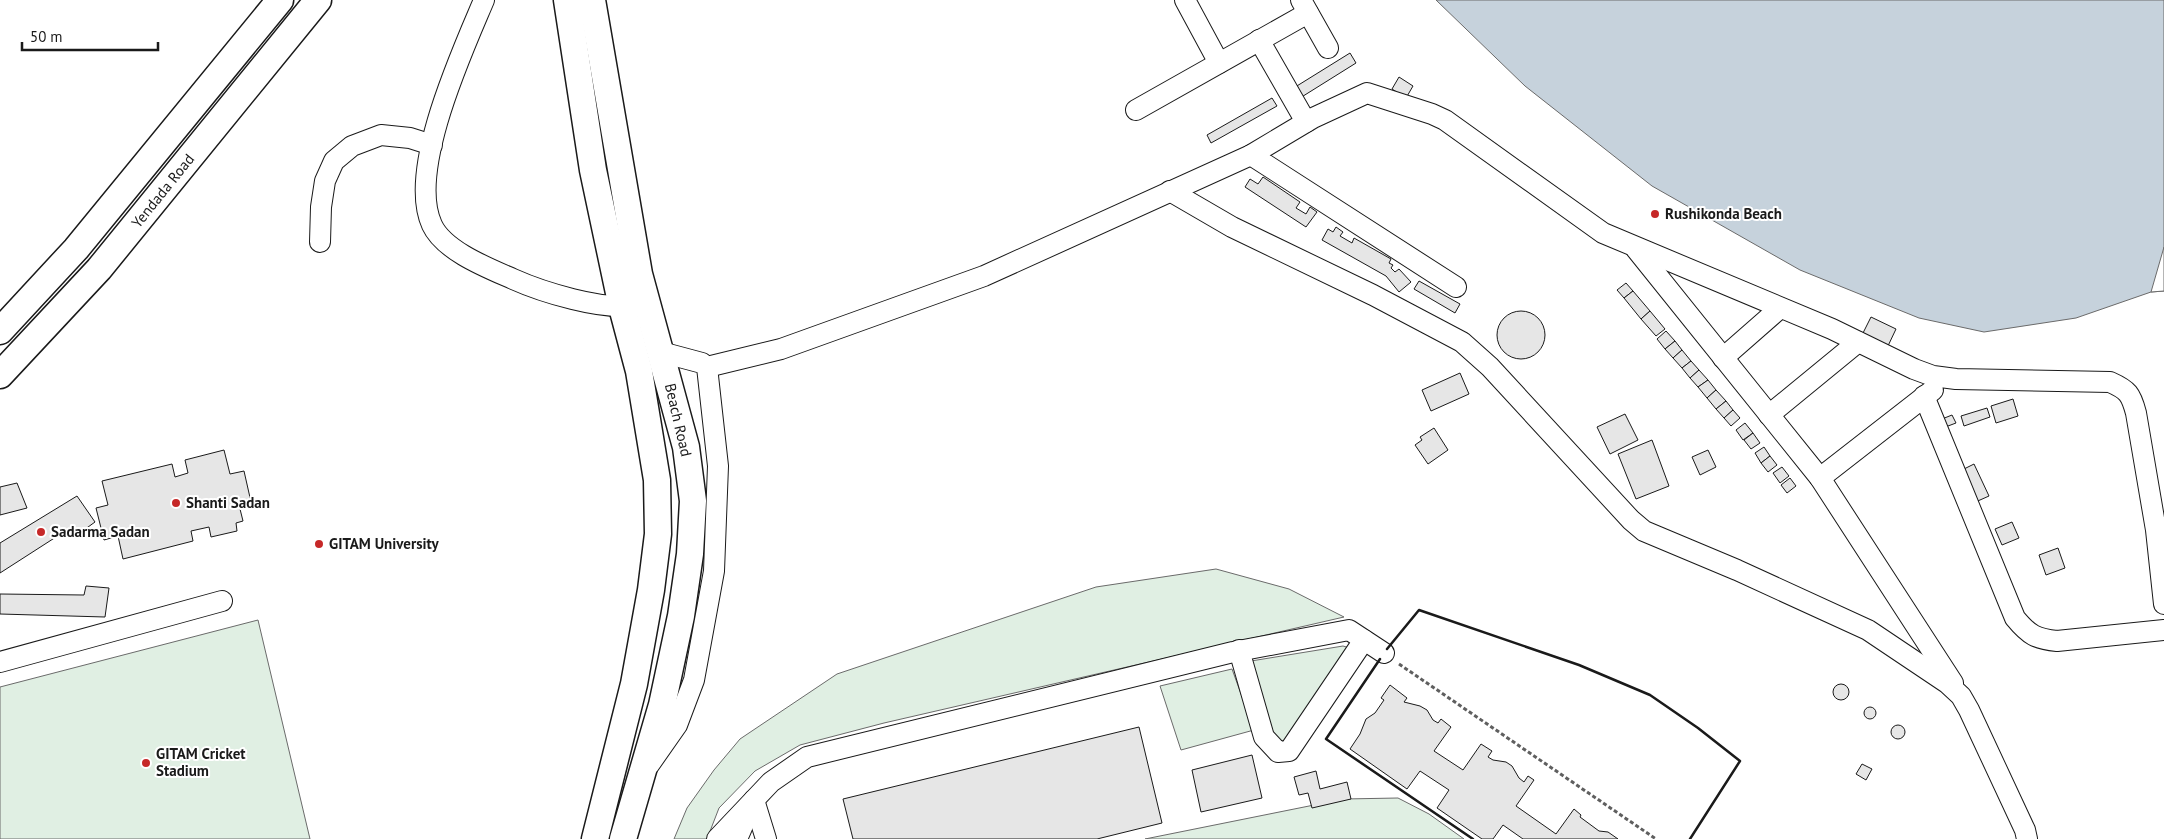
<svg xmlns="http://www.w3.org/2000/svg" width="2164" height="839" font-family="'PT Sans',sans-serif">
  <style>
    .green { fill: #e0efe3; stroke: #6a6a6a }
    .water { fill: #c6d2dc; stroke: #6a6a6a }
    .pier { fill: #fff; stroke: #6a6a6a }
    .building { fill: #e6e6e6; stroke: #1a1a1a }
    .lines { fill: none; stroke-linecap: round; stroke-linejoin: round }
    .minor-casing { stroke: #1a1a1a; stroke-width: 22 }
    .major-casing { stroke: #1a1a1a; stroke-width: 29 }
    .path { stroke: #5f5f5f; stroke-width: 3; stroke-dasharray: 4 2.5; stroke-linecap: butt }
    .minor { stroke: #fff; stroke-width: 20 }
    .major { stroke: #fff; stroke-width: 26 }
    .wall { stroke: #1a1a1a; stroke-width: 2.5 }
    .poi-dot { fill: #c62828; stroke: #fff; stroke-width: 2 }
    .labels { text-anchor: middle; stroke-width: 4; stroke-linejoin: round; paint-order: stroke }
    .street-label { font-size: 15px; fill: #1a1a1a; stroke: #fff }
    .poi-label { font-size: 15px; font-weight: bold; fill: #1a1a1a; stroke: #fff; text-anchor: start }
  </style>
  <rect width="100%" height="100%" fill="#fff"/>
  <!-- green -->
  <g class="green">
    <polygon points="1216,569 1289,589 1344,617 884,723 800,745 755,771 719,808 707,839 674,839 687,808 714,770 740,739 837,674 1096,587"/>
    <polygon points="258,620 310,839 0,839 0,687"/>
    <polygon points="1343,646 1350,648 1285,741 1281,741 1274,735 1251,661"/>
    <polygon points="1232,669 1254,730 1181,750 1160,686"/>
    <polygon points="1398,798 1429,814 1464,839 1145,839 1344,799"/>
  </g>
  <!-- water -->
  <polygon class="water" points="1436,0 2164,0 2164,291 2151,292 2076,318 1984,332 1919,318 1800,270 1652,186 1525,86"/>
  <!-- pier -->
  <polygon class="pier" points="2164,247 2164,291 2151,292"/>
  <!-- building -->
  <g class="building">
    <polygon points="1350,53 1356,63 1300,98 1292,89"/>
    <polygon points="1399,77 1413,86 1406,98 1392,89"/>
    <polygon points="1272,98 1277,106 1211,143 1207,135"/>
    <polygon points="1263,177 1300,202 1296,208 1306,214 1310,207 1317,212 1306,227 1245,187 1250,179 1258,184"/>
    <polygon points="1336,227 1343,232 1340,236 1352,243 1354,238 1391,259 1389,263 1393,265 1391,268 1395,272 1399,269 1411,282 1399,292 1386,276 1322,240 1328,229 1333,232"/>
    <polygon points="1419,281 1460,304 1455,313 1414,289"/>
    <polygon points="1626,283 1633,291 1624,298 1617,290"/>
    <polygon points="1633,291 1650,311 1641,319 1624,298"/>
    <polygon points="1650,311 1665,329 1656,336 1641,319"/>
    <circle cx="1521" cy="335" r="24"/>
    <polygon points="1871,317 1896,329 1887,348 1862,335"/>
    <polygon points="1666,331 1675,341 1665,349 1657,339"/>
    <polygon points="1675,341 1682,350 1673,358 1665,349"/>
    <polygon points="1682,350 1691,361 1682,368 1673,358"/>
    <polygon points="1691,361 1699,370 1690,378 1682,368"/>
    <polygon points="1699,370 1708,380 1698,387 1690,378"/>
    <polygon points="1460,373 1469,394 1431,411 1422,390"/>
    <polygon points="1708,380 1716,390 1707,398 1698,387"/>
    <polygon points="1716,390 1726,401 1716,409 1707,398"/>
    <polygon points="2013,399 2018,416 1996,423 1991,406"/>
    <polygon points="1726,401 1733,410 1724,418 1716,409"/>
    <polygon points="1987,408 1990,417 1964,426 1961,416"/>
    <polygon points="1733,410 1740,418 1731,426 1724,418"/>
    <polygon points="1625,414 1638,440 1610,454 1597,427"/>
    <polygon points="1952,415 1956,423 1940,429 1937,421"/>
    <polygon points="1745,423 1753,433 1743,440 1736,430"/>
    <polygon points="1434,428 1448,450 1428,464 1415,445 1422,440 1420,437"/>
    <polygon points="1753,433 1760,443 1751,449 1744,440"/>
    <polygon points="1652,440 1669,486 1636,499 1618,454"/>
    <polygon points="1764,447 1770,456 1761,463 1755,453"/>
    <polygon points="224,450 230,474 244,471 251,502 239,505 243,521 236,523 237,531 211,537 209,527 191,531 193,541 123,559 118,536 104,540 96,508 108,505 102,481 172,464 175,477 188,473 185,460"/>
    <polygon points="1708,450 1716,467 1700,475 1692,457"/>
    <polygon points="1770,456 1777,465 1768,472 1761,463"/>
    <polygon points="1974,464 1989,496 1971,504 1956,473"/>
    <polygon points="1782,467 1789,476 1780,483 1773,473"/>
    <polygon points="1790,478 1796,486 1787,493 1781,485"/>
    <polygon points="17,483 27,508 0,515 0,487"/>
    <polygon points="77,496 95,522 77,535 70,528 0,573 0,543"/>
    <polygon points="2012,522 2019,538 2002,545 1995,529"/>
    <polygon points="2058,548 2065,568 2046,575 2039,555"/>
    <polygon points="86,586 109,588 105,617 0,614 0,594 84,595"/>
    <circle cx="1841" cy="692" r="8"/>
    <polygon points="1390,685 1407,698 1404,702 1420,706 1427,710 1433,720 1438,723 1441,719 1451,727 1434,751 1463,770 1481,744 1492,751 1488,757 1493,760 1506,762 1512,766 1519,778 1524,782 1528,776 1534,780 1516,806 1556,834 1574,809 1581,815 1580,817 1599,831 1608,832 1618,839 1523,839 1503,825 1493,839 1482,839 1437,808 1449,790 1420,771 1407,789 1350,749 1360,734 1366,719 1375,713 1384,700 1381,698"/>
    <circle cx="1870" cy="713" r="6"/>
    <circle cx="1898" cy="732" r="7"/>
    <polygon points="1139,727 1162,823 1097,839 853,839 843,799"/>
    <polygon points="1252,755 1262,798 1201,812 1192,770"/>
    <polygon points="1862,764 1872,769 1866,780 1856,774"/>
    <polygon points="1316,771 1320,789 1347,782 1351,799 1312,808 1308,793 1299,795 1294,777"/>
  </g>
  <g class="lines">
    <defs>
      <g id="minor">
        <path d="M484 0C462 52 407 171 432 225 444 251 488 268 513 279 542 292 603 311 634 305"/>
        <polyline points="1185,0 1219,63"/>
        <polyline points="1301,0 1328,48"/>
        <polyline points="1259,40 1306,122"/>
        <polyline points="1136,110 1308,13"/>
        <polyline points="1251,155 1456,287"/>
        <polyline points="1170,191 1232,227 1373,295 1462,342 1490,367 1631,520 1644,531 1737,570 1868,630 1947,683 1961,696 1969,710 2025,830 2027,839"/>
        <polyline points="320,242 321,207 325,181 334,161 352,146 381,135 410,138 432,145"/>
        <polyline points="1636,249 1820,478 1953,683"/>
        <polyline points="1723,358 1780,308"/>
        <path d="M707 367 781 349 984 276 1251 155 1313 118 1367 93 1432 114 1445 120 1603 233 1832 329 1914 369 1933 376 1956 379 2110 382C2128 390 2131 394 2136 413L2156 530 2164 604"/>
        <path d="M1924 396 2015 618C2029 635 2036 639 2057 641L2164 630"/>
        <polyline points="1769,415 1858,342"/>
        <polyline points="1820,478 1933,390"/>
        <polyline points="1239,650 1264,737 1278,752 1289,751 1364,640"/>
        <polyline points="0,662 222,601"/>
        <polyline points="649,765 677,725 694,680 714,571 718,466 707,367 702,363 661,352"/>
        <polyline points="754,800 766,839"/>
        <polyline points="717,839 771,782 807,757 1233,652 1349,630 1384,653"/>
        <polyline points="737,839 750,809"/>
      </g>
      <g id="major">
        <polyline points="567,0 593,170 622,307 639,371 657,480 658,534 651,590 634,684 595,839"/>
        <polyline points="592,0 639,274 686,447 693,501 690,554 681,616 662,705 623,839"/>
        <polyline points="0,331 76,249 280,0"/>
        <polyline points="0,375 99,269 318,0"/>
      </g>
    </defs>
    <!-- minor casing -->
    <use href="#minor" class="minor-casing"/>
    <!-- major casing -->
    <use href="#major" class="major-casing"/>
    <!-- path -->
    <polyline class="path" points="1399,664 1656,839"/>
    <!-- minor -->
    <use href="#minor" class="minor"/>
    <!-- major -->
    <use href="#major" class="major"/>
    <!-- wall -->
    <g class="wall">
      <polyline points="1387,649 1419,610 1579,665 1650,695 1698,728 1740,761 1690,839"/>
      <polyline points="1380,659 1326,739 1473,839"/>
    </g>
  </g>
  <!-- markers -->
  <g class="poi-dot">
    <circle cx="1655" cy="214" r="5"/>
    <circle cx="176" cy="503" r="5"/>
    <circle cx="41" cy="532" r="5"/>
    <circle cx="319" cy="544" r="5"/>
    <circle cx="146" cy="763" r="5"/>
  </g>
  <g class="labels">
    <!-- street labels -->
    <g class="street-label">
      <text transform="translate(163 191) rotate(-51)" y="5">Yendada Road</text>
      <text transform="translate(678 420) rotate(77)" y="5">Beach Road</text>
    </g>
    <!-- poi labels -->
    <g class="poi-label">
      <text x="1665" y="219">Rushikonda Beach</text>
      <text x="186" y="508">Shanti Sadan</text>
      <text x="51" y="537">Sadarma Sadan</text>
      <text x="329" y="549">GITAM University</text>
      <text x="156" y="759">GITAM Cricket<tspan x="156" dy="17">Stadium</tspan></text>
    </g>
  </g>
  <!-- scale -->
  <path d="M22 42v8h136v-8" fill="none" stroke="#1a1a1a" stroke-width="2.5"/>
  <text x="30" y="42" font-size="15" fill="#1a1a1a" stroke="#ffffff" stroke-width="4" paint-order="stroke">50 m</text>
</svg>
